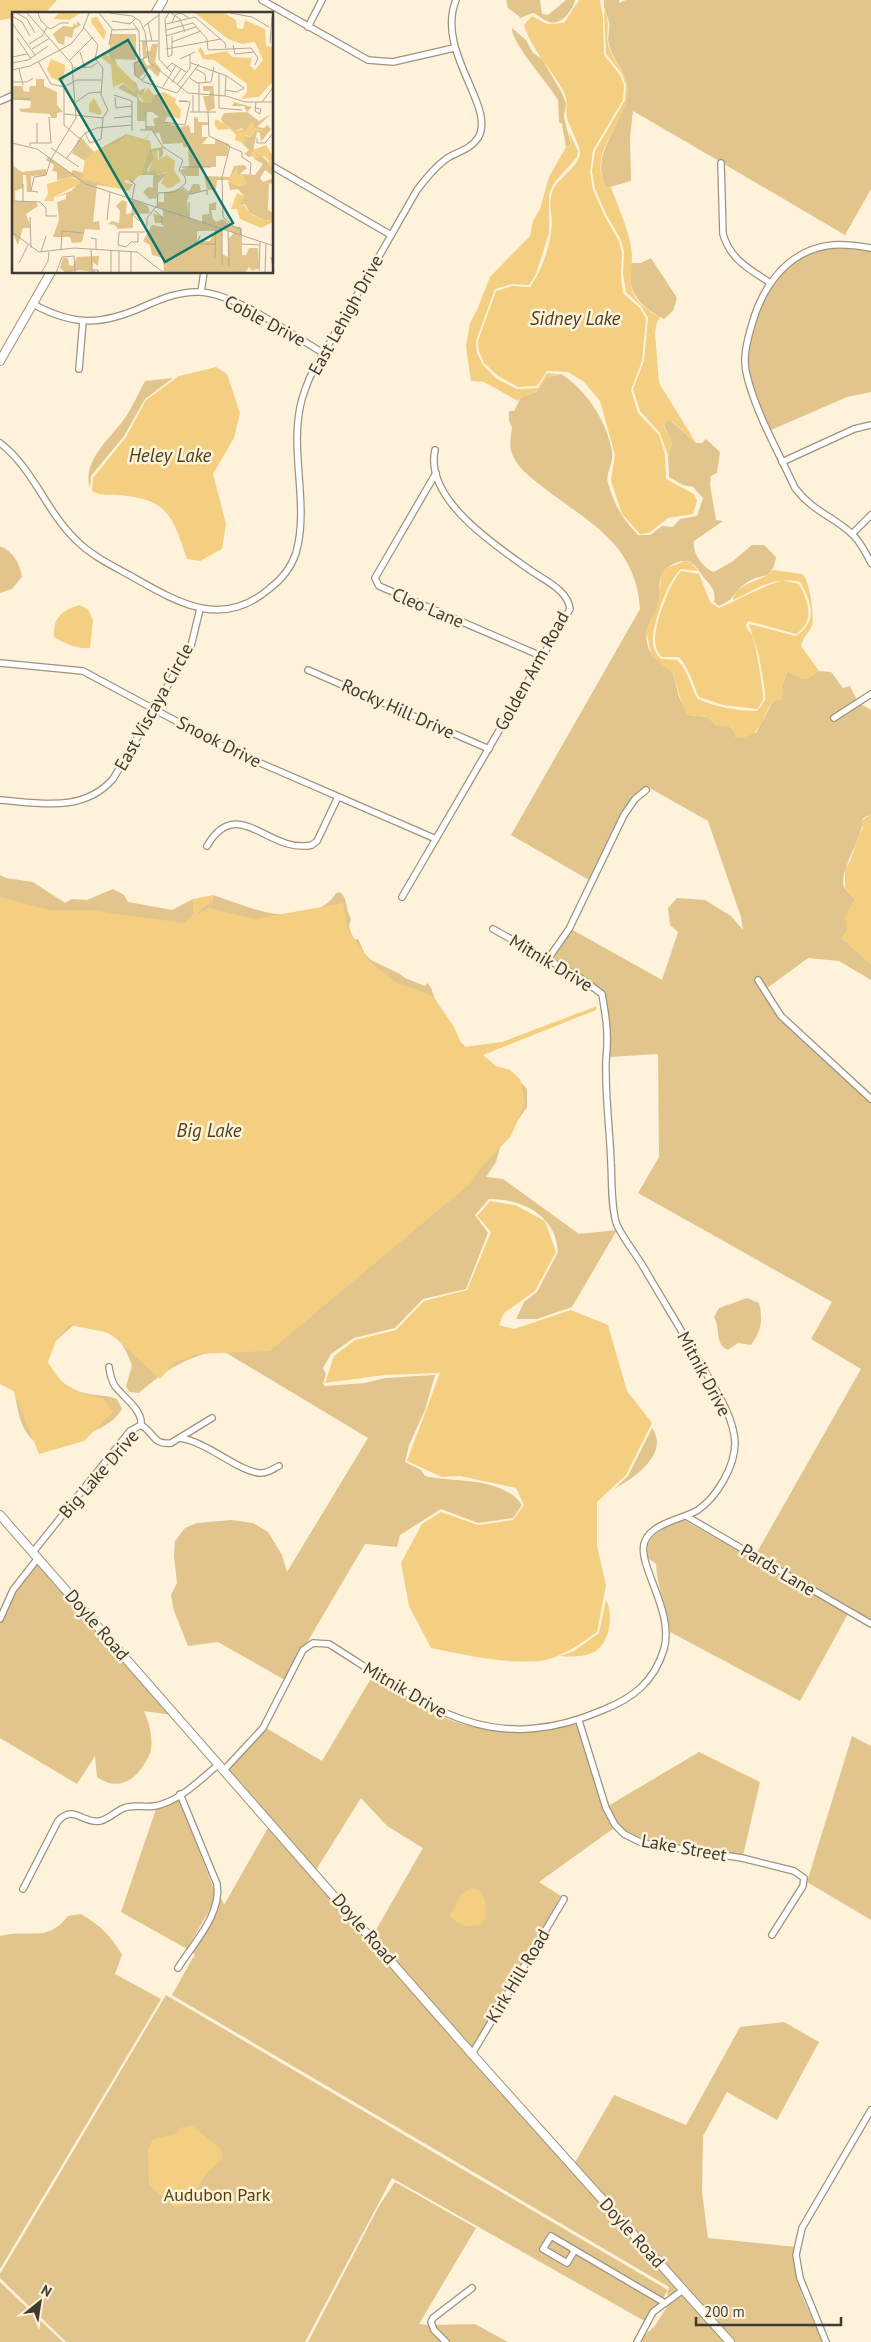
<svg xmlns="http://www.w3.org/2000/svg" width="871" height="2342" font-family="'PT Sans',sans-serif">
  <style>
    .green { fill: #e1c58c }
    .water { fill: #f4cf81 }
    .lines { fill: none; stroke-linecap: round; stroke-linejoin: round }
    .minor-casing { stroke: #9e937d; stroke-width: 8 }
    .major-casing { stroke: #9e937d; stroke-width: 10 }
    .minor { stroke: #fff; stroke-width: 5.5 }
    .major { stroke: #fff; stroke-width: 8 }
    .labels { text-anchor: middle; stroke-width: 5; stroke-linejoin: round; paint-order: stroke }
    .street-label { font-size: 18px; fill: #3f3b31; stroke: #fef2db }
    .park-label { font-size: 18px; fill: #584000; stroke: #fef2db }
    .water-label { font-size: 19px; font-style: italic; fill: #4d3e1c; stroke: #fef2db }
    .inset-road { fill: none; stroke: #b2a997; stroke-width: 1 }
    .view { fill: #0f766e; fill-opacity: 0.15; stroke: #0f766e; stroke-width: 2.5 }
    .inset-edge { fill: none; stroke: #3f3b31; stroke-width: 2.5 }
  </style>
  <rect width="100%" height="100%" fill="#fef2db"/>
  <!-- green -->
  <g class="green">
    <path d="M506 0H540L542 14 548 15 566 0H575C573 11 559 28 547 21 541 19 539 15 533 13L518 19 520 17 508 8Z"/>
    <path d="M604 0H619V3L626 0H871V189L845 235 724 164V160L719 161 633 111 630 137 631 181 606 188C589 153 622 128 627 95 631 76 613 62 609 45 607 38 610 30 609 22 607 14 603 9 604 0Z"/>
    <path d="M512 28 526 40 533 53 542 59 562 93 566 104 564 117 571 145 566 147 562 124 559 122 558 100 554 94C545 80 511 42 512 28Z"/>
    <path d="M835 248 871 251V392L847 397 771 430C763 412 751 392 748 373 746 357 749 342 754 327 765 287 790 250 835 248Z"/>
    <path d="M651 258 677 298 673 311 664 319C640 306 626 293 631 263H641Z"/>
    <path d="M561 374C586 389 608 423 612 452 614 463 605 473 608 483 614 505 623 519 638 535H650L662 526 673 527 680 519 697 516 703 498 693 487 683 485 669 477 668 456 672 443 664 425 666 421 670 420 696 443H702L706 439 720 452 717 473 711 476 710 485 716 520 723 521 694 541C692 553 703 568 714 572L733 561 752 545H764L776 557C772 582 762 572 746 583 733 592 736 599 719 606L714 602C716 591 712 587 705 579 701 574 696 565 690 562 681 558 664 567 661 576 658 584 661 594 659 602 654 619 641 631 649 649 654 660 665 665 673 673L679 697 688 715 708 717 716 725 729 726 735 733H756L773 701 781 699 783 683 787 672C809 675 795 685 819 671L831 672 843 688 850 686 857 700 831 717 833 722 861 704 871 710V814L863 818C864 836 838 872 844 887 846 891 852 895 855 899L847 914V931L842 938 871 964V980L839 961 808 958 766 989 760 977 755 980 779 1018 871 1103V1620L756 1554 861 1369 811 1339 832 1302 638 1193 659 1157 658 1054 609 1057 610 1035 605 994 587 978 552 958 571 929 662 980 678 932 670 925 668 908 677 898 705 900 731 916 743 930 741 917 708 821 646 786 615 833 589 880 511 835 640 609C636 541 585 521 539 484 529 476 518 468 513 456 508 445 511 438 512 427L509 421V411H514L521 397 536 392 547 377Z"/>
    <path d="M173 378 145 399 124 436 91 476 90 488C81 459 114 436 127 415 134 404 139 392 145 381Z"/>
    <path d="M0 546C13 551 20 564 22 577L12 589 0 593Z"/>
    <polygon points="0,875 6,878 33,882 65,903 72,899 87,900 113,889 124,895 128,902 172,910 193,899 193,915 182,927 89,922 0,899"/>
    <path d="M340 892C349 900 345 910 351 918L349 926 353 940 358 939 365 954 371 960 400 974 405 978 425 986 427 983C433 988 433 997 437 1004 443 1019 454 1035 466 1048L502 1043 477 1056 517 1078 527 1089V1107L501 1144 496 1162 486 1177 503 1179 579 1234 617 1230 572 1307 537 1319H516L524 1302 537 1292 558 1252C556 1216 523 1199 489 1199L475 1215 488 1233 466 1289 423 1299 395 1328 354 1338 331 1354 323 1368 326 1374 323 1384 325 1386 365 1383 385 1378 435 1375 425 1410 409 1445 405 1462 421 1470 425 1476C454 1483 502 1476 522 1505L513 1518 478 1523 441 1509 400 1535 397 1547 365 1544 285 1680 218 1642 188 1646 174 1611 171 1595 177 1583 174 1556 175 1541 185 1528 197 1523 231 1520 253 1523 268 1532 282 1555 287 1572 368 1438 223 1351C190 1353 163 1372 139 1393L129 1392 126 1386 132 1366C121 1332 107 1331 75 1324L52 1344 46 1364C56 1379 72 1392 90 1394 100 1396 107 1395 117 1399L122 1409C106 1436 66 1437 37 1443 19 1430 19 1412 14 1391L0 1384V1306L199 910 212 901 213 895C245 905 273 921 308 912 320 908 330 904 336 893Z"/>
    <path d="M747 1298 759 1303C763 1319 762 1331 751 1345L738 1343 728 1350C714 1344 721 1329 714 1317L719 1308Z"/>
    <path d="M652 1428C670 1454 634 1478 614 1489L628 1476Z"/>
    <path d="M684 1520 848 1614 800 1701 670 1632C668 1607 657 1590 656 1564L648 1558C643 1534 666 1527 684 1520Z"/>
    <path d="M37 1563 172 1715 144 1711C149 1723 153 1736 151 1749 151 1754 147 1759 145 1763 134 1782 116 1791 97 1777L95 1756 77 1784 0 1738V1624L15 1592Z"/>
    <path d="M373 1675C396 1689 420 1707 445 1718 486 1735 534 1735 577 1724L603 1810 614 1828 539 1882 561 1896 472 2049 373 1935 423 1848 387 1826 361 1798 316 1870 228 1770 266 1728 322 1761Z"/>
    <polygon points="852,1736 871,1746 871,1920 807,1882"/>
    <path d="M699 1752 760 1782 743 1856C712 1851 645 1847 622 1828 615 1822 612 1814 608 1806Z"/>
    <polygon points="179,1798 215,1892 214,1902 187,1949 121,1912 156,1809"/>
    <polygon points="269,1826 679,2289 670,2296 667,2295 669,2287 172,1995 195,1954 191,1952 213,1917 221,1898 224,1905"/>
    <path d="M81 1914C100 1925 111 1936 122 1955L115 1974 161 1999 0 2269V1936C29 1928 46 1944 68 1916Z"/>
    <polygon points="166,1995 668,2290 648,2323 392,2178 305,2342 66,2342 0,2278 0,2274"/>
    <path d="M784 2022 819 2042 777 2120 727 2092 703 2136 702 2192 708 2238 796 2247C789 2278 811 2314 823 2342H733L574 2164 614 2095 686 2125 740 2027Z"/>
    <polygon points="395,2182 476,2228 419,2324 429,2325 432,2332 443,2342 308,2342 379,2206"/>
    <polygon points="0,2282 63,2342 0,2342"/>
    <path d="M682 2293 725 2342H640C645 2333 651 2331 656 2324 666 2309 667 2305 682 2293Z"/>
    <polygon points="475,2324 508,2342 449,2342 435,2325"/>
  </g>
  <!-- water -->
  <g class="water">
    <polygon points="0,0 57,0 44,14 14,14 14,18 0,20"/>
    <path d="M579 0H600L603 18 604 55 620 75 624 85 623 100 593 150 590 172 593 190 604 215 619 241 622 253 621 275 623 293 640 308 646 319 642 361 631 390 638 413 659 435 665 454 666 479 694 494 697 501 693 514 668 518 649 533 640 534 622 514 611 481 615 455 600 401 584 382 568 372 547 371 537 386 518 387 498 376 484 363 479 352 478 341 496 291 512 286 530 287C542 270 551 244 552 223 552 214 549 206 551 197 553 178 578 171 580 153 580 145 571 130 568 121 564 112 569 103 564 92 551 68 532 51 524 25L532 16 547 24 564 23Z"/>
    <path d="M604 10C611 22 606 32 608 44 612 62 630 75 628 94 623 128 587 151 606 188L611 187C617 205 626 223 630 242 638 278 615 293 660 317L657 322 655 333 659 383 696 443 672 421H666L664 426 672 443 668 456 660 433 640 411 633 389 644 361 648 318 641 306 626 292 623 274 624 252 621 240 606 214 595 189 592 171 595 151 625 100 626 85 622 74 606 54Z"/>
    <path d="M569 132 578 151 577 157 554 183 549 194V233L536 274 529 285 512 284 495 289 476 341 477 353 483 365 497 379 517 389 538 388 547 373 558 374C538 377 545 394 521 397L518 401 484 382 471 381 466 346 470 323 477 310 490 277 530 236 533 221 540 209 549 177 566 147 571 145Z"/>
    <path d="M216 367 227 374 240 413 234 438 213 474 226 524 222 549 200 561 187 559C172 516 169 499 118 495 106 494 105 497 92 491L93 478 126 437 146 400 179 376Z"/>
    <path d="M685 561 691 563 698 571 681 569C668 580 654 620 653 638 652 646 655 653 661 659L677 660C690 673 689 685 698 699 715 707 738 711 757 711L765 700V691L759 656 749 624 796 636C818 622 812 602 800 582 771 576 758 589 733 600V598C741 580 761 583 773 570L802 574C809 577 815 617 812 626 809 633 802 638 801 646L819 671 808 679H803L787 672 783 683 782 700 773 701C759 720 763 738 735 738V733L729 726 716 725 708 717 688 715 683 707 673 673 652 657 646 630 659 602 661 574 667 568Z"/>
    <path d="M681 571 699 574 710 602 719 608C734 602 770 582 783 581 788 581 794 583 799 584 809 602 815 622 796 634L748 621 746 625C747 630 749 631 752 635 755 640 764 693 763 699 762 703 759 706 757 709L723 705 699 697C692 682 690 670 679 657H662C657 652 655 646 655 639 655 623 670 582 681 571Z"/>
    <path d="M79 605 88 609 93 621 90 648C76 649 66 644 54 637 53 618 61 611 79 605Z"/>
    <path d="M871 814V964L842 938 847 931 845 916 855 899 845 888V869C854 858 855 841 863 828L861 821Z"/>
    <path d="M213 895 212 901 199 910 198 914 209 908 255 919 343 903 347 927 370 962 397 983 433 996 454 1027 463 1047 502 1042 597 1006 596 1010 483 1055 496 1066 510 1070 520 1079 525 1103 511 1136 479 1170 471 1183 270 1351 197 1354 174 1363 160 1379 110 1333 70 1325 57 1338 48 1362C65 1390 72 1392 103 1398L113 1412 84 1441 39 1454 13 1390 0 1383V897L49 910H89L184 923 193 915V899Z"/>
    <path d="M490 1201 515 1205 545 1221 556 1252 535 1291 504 1313 499 1325 514 1329 571 1310 608 1325 627 1391 652 1423 626 1475 597 1502V1545L606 1586 597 1632C580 1644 560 1659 539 1661 503 1664 466 1655 431 1648L409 1606 401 1563 422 1524 441 1512 478 1525 513 1520 524 1505 516 1488 460 1476 442 1477 407 1461 440 1373 385 1375 325 1383 334 1356 355 1340 396 1330 424 1301 467 1290 491 1232 477 1216Z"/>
    <path d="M606 1600C614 1615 610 1646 592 1653 582 1657 570 1657 560 1656L574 1651 599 1633Z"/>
    <path d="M471 1888C487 1890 486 1905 486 1918L480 1925C469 1928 458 1925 450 1916L460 1896Z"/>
    <polygon points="191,2125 220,2148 223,2158 206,2174 188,2204 175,2208 149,2185 148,2149 153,2139 176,2134 180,2128"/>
  </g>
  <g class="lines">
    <defs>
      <g id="minor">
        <polyline points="262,0 368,60 393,62 454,48"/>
        <polyline points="308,27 322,0"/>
        <polyline points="0,101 14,95"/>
        <path d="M721 163 723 234C730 259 749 269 769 282"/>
        <polyline points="272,166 391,235"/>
        <path d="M871 248C859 246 845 244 833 245 789 249 763 285 752 324 747 341 742 359 747 376 756 413 779 453 795 488 813 512 833 516 852 534 860 541 866 553 871 563"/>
        <polyline points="201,292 204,272"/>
        <path d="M33 304C75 327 103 325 145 306 163 298 181 291 200 292 236 294 291 334 323 353"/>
        <polyline points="79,369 83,321"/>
        <path d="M0 443C34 469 46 512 77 541 92 556 113 566 131 576 177 602 221 630 269 589 281 580 291 568 296 553 310 503 288 449 302 399 304 392 307 384 310 377L417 190C426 178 434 168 446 159 456 152 470 150 478 138 497 107 435 52 456 0"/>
        <polyline points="782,462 854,429 871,425"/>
        <polyline points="436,473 375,578 379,586 541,656"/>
        <polyline points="852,534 871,515"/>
        <polyline points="0,663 83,671 228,749 436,839"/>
        <polyline points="308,670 489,749"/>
        <polyline points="834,718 871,694"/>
        <path d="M0 800C40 803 83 813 113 779L191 646 200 609"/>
        <path d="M207 846C238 793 269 855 312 845L317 841 338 797"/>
        <path d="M402 897 570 609C568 590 544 580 530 570 496 546 424 499 435 450"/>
        <polyline points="548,959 569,929 624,815 635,799 646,790"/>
        <polyline points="758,980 781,1016 871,1099"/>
        <path d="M141 1425C155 1433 152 1445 171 1443L212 1418"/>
        <path d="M180 1438C208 1442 240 1473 261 1473 268 1473 273 1469 279 1466"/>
        <polyline points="686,1516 871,1624"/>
        <path d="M33 1552 130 1431 141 1425C143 1410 123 1397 115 1386 111 1380 110 1374 109 1367"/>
        <polyline points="0,1619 13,1590 38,1558"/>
        <polyline points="579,1721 606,1808 615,1825 624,1834 642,1843 742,1858 794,1871 804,1878 803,1886 772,1935"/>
        <path d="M224 1770 263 1728 303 1650 313 1643 329 1644C424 1703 486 1760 603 1710 633 1698 654 1682 664 1649 675 1610 635 1563 645 1541 652 1523 683 1519 698 1510 717 1497 735 1466 735 1443 734 1419 719 1395 707 1375 687 1339 665 1304 644 1268 636 1254 624 1240 617 1225 611 1210 612 1180 611 1163 610 1133 606 1103 606 1073 605 1060 608 1047 607 1034 607 1021 604 1007 602 994L579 977 493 929"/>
        <path d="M23 1889 58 1821C74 1804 82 1824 100 1821 109 1819 116 1811 124 1808 134 1804 144 1808 155 1806 179 1802 201 1779 219 1764"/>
        <path d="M178 1968C193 1944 222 1914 217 1884L180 1794"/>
        <polyline points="472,2054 564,1899"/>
        <polyline points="575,2250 567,2263 543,2249 551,2236 665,2303"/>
        <polyline points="446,2342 434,2330 431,2322 433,2318 472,2288"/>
        <polyline points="637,2342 653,2312 683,2290"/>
        <polyline points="826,2342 800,2278 796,2255 802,2228 871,2110"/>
      </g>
      <g id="major">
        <polyline points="155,14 163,0"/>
        <polyline points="0,361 51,272"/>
        <polyline points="0,1515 472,2054 730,2342"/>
      </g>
    </defs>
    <!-- minor casing -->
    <use href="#minor" class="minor-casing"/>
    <!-- major casing -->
    <use href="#major" class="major-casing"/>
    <!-- minor -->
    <use href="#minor" class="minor"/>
    <!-- major -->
    <use href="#major" class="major"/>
  </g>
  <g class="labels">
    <!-- street labels -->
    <g class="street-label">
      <text transform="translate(346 315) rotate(-61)" y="6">East Lehigh Drive</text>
      <text transform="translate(265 321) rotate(28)" y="6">Coble Drive</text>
      <text transform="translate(428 608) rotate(23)" y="6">Cleo Lane</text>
      <text transform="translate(532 671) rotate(-61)" y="6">Golden Arm Road</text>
      <text transform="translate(154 707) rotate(-61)" y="6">East Viscaya Circle</text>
      <text transform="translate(398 709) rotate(24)" y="6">Rocky Hill Drive</text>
      <text transform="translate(219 742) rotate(27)" y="6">Snook Drive</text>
      <text transform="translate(551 963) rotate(31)" y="6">Mitnik Drive</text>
      <text transform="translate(704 1374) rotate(62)" y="6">Mitnik Drive</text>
      <text transform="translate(99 1474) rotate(-49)" y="6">Big Lake Drive</text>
      <text transform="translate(778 1570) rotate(31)" y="6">Pards Lane</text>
      <text transform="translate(97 1625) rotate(49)" y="6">Doyle Road</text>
      <text transform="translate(405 1690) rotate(30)" y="6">Mitnik Drive</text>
      <text transform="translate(684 1848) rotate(10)" y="6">Lake Street</text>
      <text transform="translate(364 1929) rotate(49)" y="6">Doyle Road</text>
      <text transform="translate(518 1976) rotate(-59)" y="6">Kirk Hill Road</text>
      <text transform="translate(632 2233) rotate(48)" y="6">Doyle Road</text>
    </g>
    <!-- park labels -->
    <g class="park-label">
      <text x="217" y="2201">Audubon Park</text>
    </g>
    <!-- water labels -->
    <g class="water-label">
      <text x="575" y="325">Sidney Lake</text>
      <text x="170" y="462">Heley Lake</text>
      <text x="209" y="1137">Big Lake</text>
    </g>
  </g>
  <!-- overview -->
  <g transform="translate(12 12)">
    <rect width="261" height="261" fill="#fef2db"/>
    <path d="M65 9 69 13 62 17 60 26 53 24 52 33 46 31 41 22 51 14 61 15 62 11 65 14ZM98 22H124V48L103 47 105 53 103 54 95 40 98 37ZM130 29H134V39H138L140 32H146L143 50 149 57 146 65 137 56 127 66 122 62V51L131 46 135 54 139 52 135 45 131 46ZM24 67H32V74L45 80V93L51 100 45 101V106H39L38 102 9 100 7 97 18 96 19 89 0 87V74H11V79L17 80 18 74H24ZM119 70H124L127 79 133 76 131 82H125L128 89 135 91 140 90 139 84 152 80 149 83 153 98 163 105H155L152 110 168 115 177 113 179 121H182V105L186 106V110H196V113H190V125H196L190 132H203V127L217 132 215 144H204V155H187V164H173L168 158 177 155 176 135H171V131L151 132 147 120 143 122 140 118 134 117V114H143L141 107 147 105 140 100H134L133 109H125V86L106 76 111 72 122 80 125 75ZM201 70 203 96 195 100 191 84H197L198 79H191V74H201ZM222 90 240 95 235 100 247 109 259 102 245 115 252 116 255 113 259 117 249 130 248 121 245 120 240 144 237 145 232 142 237 138 230 131 233 124 238 125 243 119 251 118 242 116 240 110 232 122 230 116 223 119 211 111 209 107 212 101 235 100 232 94H220ZM114 122 138 129 139 137 151 135V143L147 147V139H140L142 147 135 158 136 161 144 155 145 163 156 161 146 171V186L137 187 131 180 136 175 141 176V163H126L121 170 113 167V172H121L117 178 85 173 81 210 87 209 88 218 73 217 70 230 60 231 58 225H41L47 208 45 190 54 187V182L48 184 43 185 59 179 68 169 61 165 45 168V160L40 159 42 153 34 148 36 145 59 161 61 158 72 161 73 149 60 141 68 124 82 140ZM249 143 261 155V164L253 158 248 166 251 170 261 166V172L257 171 256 198 261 201V206L254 209 238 201 233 192 226 194 232 184 226 177 218 178 216 168H205L204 178H195L192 164 218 165 222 154 232 153 235 156 228 162 243 163 251 152 242 147ZM224 157 225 162 232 164 234 173 226 174 217 169ZM2 149 0 153 10 160 34 157V163L19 164V180H15L14 163H11V176L3 179V189L24 190 26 194 14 202 19 216H11L6 233 0 220V152ZM181 172H187L189 179 178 182 175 189 177 206 190 211V203L197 202V192L204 190V198H199L201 207 204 210 211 207 218 213 230 216V243H234L237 236H246L247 256 240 259 237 255 233 261H152L151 246 140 243 138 233 131 229 140 213 151 215V211H143L141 201 151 205V197L145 195 146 190H152V181L170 176 176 181ZM210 217 222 221 217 226 216 245 210 242ZM185 219H203L198 229H185ZM121 187 136 194 138 201 121 203V216L106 217 103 213 96 212 100 209 107 211 108 199 104 194 110 188 115 190 114 202 121 201ZM87 244 86 254 81 250 80 258 86 261 67 258 54 261 48 256 51 246H56L57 253 61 254 65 245Z" fill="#e1c58c" fill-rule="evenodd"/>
    <path d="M47 1H68L58 8 41 7ZM183 1H212L224 8 225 16 231 17 233 8 253 17 254 34 261 35V69L247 85 229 87 235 80V72L202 48 191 47 186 38 189 35 193 43 215 39 220 45 240 46 238 54 243 58 251 48 243 30 230 32 216 27ZM85 5 94 20 92 28 79 10 80 6ZM92 40 122 70H119L125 75 122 80 111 71 101 75 99 53 90 46ZM39 47 53 53 52 67 48 70 39 65 35 57ZM136 76 142 83 139 91 134 92 125 82H131ZM152 80 164 87 163 91 169 98 168 107 156 103 149 84ZM82 86 90 100 88 103 77 100V92ZM204 107 223 119 232 117V122L240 110 243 116 251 118 243 119 238 125 233 123 234 129 230 131 223 128 224 123 218 117 206 118 202 112ZM140 119 133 128 139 133 130 161 122 168H113V171L120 172 116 179 70 167 73 148 83 139 104 131 115 122 131 128ZM254 133 261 144V155L256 153 257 149 252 144 243 147 240 144 241 138ZM145 138 146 148 155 143 163 149 162 158 169 169 160 175 156 176 149 171 155 160 145 163 144 155 135 161 142 147 140 139ZM224 157 225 162 232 164 235 173 225 174 217 169ZM58 165 68 169 67 172 42 185V189H32L36 182 35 172ZM225 181 232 184 226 194 232 193 239 202 254 209 260 205 261 210 249 216 228 207 225 197H219Z" fill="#f4cf81"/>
    <path class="inset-road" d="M5 1 15 7 23 21M15 1 60 52 64 106 39 147M26 1 29 9 38 17 49 11H57M87 1 101 18 126 17M97 1 120 4 128 9 133 20 137 50 176 81 214 84 233 90H262M147 1V47L159 60M157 1 153 7 156 45 160 43V24M159 1 168 7 173 20M218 1 240 5 257 15M0 4 10 10 18 24M100 9 118 12 124 6M0 11 23 43M121 11 127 19 128 47M136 11 140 29M160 11 163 3 169 1 177 6M154 12 183 5 213 31 214 36M132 14 147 3M72 16 86 33 83 47 91 56 89 83 96 98 91 106M154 18 181 11 195 27 196 38 239 36 246 46 243 53M154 24 184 15M5 26 19 47M128 29H146M160 30 189 19M258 31 260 5M17 32 30 24 35 15M97 33 100 17M221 33 223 42 242 40M20 37 38 26M154 37 209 27M68 40 73 56M0 45 15 42M135 45 122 51 123 63 132 70 165 81 187 52M168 47 183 40M58 48 81 25M26 49 39 72 52 75M0 51 16 48 36 34M179 51 215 64 232 76 225 80 213 78M61 56 79 55 85 51M7 57 11 73M154 57 160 51 174 60M184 57 193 62 194 71M0 58 18 54 59 32 71 17 77 1M207 61V96L230 98M178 66 185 71 199 70 202 55M130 68 135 61 140 65M0 70H15L21 66M160 70 169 57M165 73 178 56V42M52 75V113L67 126M52 75 65 68H89M151 75 164 53M102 83 120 89V119M213 84 214 64M103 85 104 96 120 94M0 87H19M64 90 77 81 89 80M250 90 262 74M243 96 249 97 248 102 243 99 244 90M178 100H204M181 100V83M187 100V71M196 100 197 124 218 134 210 165 211 205 222 215 228 216 229 223M52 102 91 106M102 106 120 104M151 110 173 113 178 90 167 89H175M25 111V131M134 117V100M128 118H140L151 135 171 148 167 158 173 165 174 171 163 180 146 181 145 195M73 121 78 131 89 127 91 106M245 126V131H253L262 120M0 131 25 137 74 172 262 234M18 134V131H39L37 105M218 135 230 140V145L239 151 238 163M39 136 67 155M55 146 73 121 85 116 120 113M170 155H199M118 169 123 172 120 187M11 172V189M170 175 179 182 195 178V183M26 180 19 179 22 165 34 163 39 147M121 187 120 202 127 209M0 189 28 190 34 196V204H45M143 199 150 205V213M18 205 19 236M177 206V190M95 208 98 180M135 214V206L144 195M210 217V253M216 219 217 254M0 220 27 240 62 236 125 240 152 261M188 224 186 229 190 232H203M79 226 84 227V237M230 232 247 233M114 235 106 233 107 220H133M114 235 119 230H126V221M79 237 80 258H86V261M49 238 50 219 72 221M99 238V261M107 238V261M29 240 34 224M203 245 204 215M259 245 262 260M7 251 16 233M247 259 248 230M29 261 36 249 37 240M44 261 50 245 62 244 63 261M119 261V239M253 261 254 232"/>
    <path class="view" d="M116 28 221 211 153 250 48 67Z"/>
    <rect width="261" height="261" class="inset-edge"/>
  </g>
  <!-- north arrow -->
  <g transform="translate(40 2302) rotate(30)" stroke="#fef2db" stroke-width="4" paint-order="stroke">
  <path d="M0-4L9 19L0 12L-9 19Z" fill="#3f3b31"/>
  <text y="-8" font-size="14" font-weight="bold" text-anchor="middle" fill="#3f3b31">N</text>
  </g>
  <!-- scale -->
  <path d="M696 2317v8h145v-8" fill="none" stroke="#3f3b31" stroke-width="2.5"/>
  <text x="704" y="2317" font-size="15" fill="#3f3b31" stroke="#fef2db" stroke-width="4" paint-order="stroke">200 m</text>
</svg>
